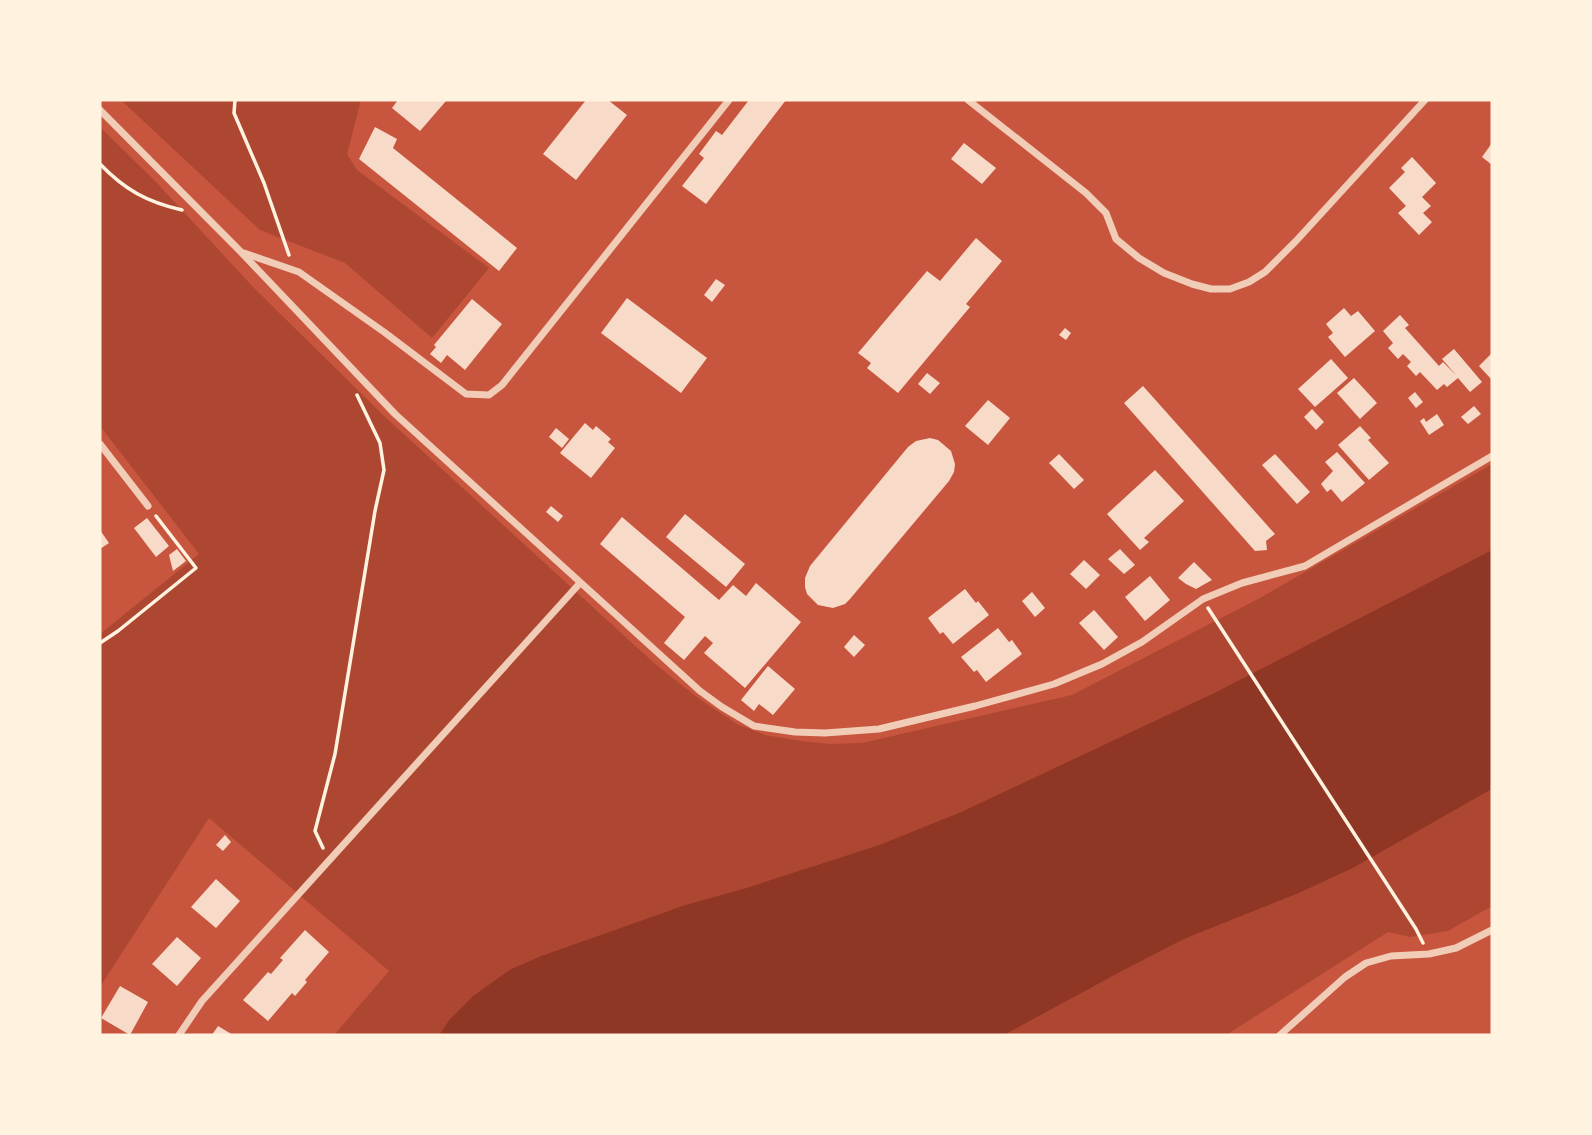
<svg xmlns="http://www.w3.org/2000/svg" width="1592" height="1135" font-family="'DejaVu Sans',sans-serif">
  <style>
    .green { fill: #ae4732 }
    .water { fill: #8f3625 }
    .building { fill: #f7dbc8 }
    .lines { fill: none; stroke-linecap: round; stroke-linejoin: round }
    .path { stroke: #fff3e0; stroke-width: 3.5 }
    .minor { stroke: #f1ccb7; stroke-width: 7 }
  </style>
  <rect width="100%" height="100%" fill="#c8553d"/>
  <!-- green -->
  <g class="green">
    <polygon points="121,100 361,100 347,154 357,170 489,268 432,338 345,263 260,230"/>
    <polygon points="100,127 156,182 253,287 383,415 654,663 698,698 737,724 765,735 801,741 830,744 862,743 1072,695 1260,598 1492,464 1492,550 1214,693 961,812 879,845 746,888 685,905 541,956 511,969 449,1020 439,1035 334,1035 389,971 209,818 100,987 100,634 199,554 100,426"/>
    <polygon points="1492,789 1492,906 1448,931 1410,937 1388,932 1226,1035 1004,1035 1122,971 1184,939 1299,893 1353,868"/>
  </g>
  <!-- water -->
  <polygon class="water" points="1492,550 1492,789 1353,868 1299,893 1184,939 1122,971 1004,1035 439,1035 449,1020 473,996 511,969 541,956 685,905 746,888 879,845 961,812 1214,693"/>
  <!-- building -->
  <g class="building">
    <polygon points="398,100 445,100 446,101 420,131 392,108"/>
    <polygon points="586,100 608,100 627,115 576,180 543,154"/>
    <polygon points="749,100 786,100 706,204 682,186 704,158 699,154 716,131 722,135"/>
    <polygon points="375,127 397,139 393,148 517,248 499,271 359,159"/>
    <polygon points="964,143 996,168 982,184 951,159"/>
    <polygon points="1492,143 1492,165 1482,157"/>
    <polygon points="1412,157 1436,183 1422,197 1431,206 1423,213 1432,222 1419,235 1398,213 1406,206 1389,188 1405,172 1401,168"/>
    <polygon points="976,238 1002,261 966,304 970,307 898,393 867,368 871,363 858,353 927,271 940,281"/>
    <polygon points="716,279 725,285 712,302 704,295"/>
    <polygon points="627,298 707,358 681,393 601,333"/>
    <polygon points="472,299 502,324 465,370 447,355 441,363 430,354 436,347 434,345"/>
    <polygon points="1344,308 1351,316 1358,311 1375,331 1345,357 1328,337 1333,333 1326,324"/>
    <polygon points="1400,315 1409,325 1405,328 1439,366 1443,362 1456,375 1442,359 1454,349 1482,382 1470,392 1458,378 1447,387 1444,384 1437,390 1420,372 1416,376 1407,366 1411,362 1403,354 1398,359 1388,348 1393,343 1383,331"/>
    <polygon points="1065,328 1071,333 1066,340 1059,335"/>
    <polygon points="1492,353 1492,380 1479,366"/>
    <polygon points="1331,359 1348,378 1315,407 1298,389"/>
    <polygon points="927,373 940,383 930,394 918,384"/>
    <polygon points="1354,378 1377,403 1360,419 1337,393"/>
    <polygon points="1143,386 1275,534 1266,541 1267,550 1255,551 1124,403"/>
    <polygon points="1415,392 1423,402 1416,408 1408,398"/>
    <polygon points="988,400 1010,418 988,445 965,426"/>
    <polygon points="1474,406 1481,414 1468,424 1461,417"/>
    <polygon points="1312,409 1324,422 1316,430 1304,417"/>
    <polygon points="1437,414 1444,425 1429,435 1420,421 1424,418 1426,422"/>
    <polygon points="585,423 593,430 596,426 611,439 608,442 615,448 591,478 560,453"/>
    <polygon points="1360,426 1371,438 1368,440 1389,463 1369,480 1338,445"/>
    <polygon points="556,428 569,439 562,448 549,437"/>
    <polygon points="930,438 938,440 951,451 955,464 954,472 949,481 850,599 845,604 833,608 818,605 807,594 805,587 805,578 810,566 908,447 916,441"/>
    <polygon points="1337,452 1365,483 1342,502 1331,489 1327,492 1321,484 1333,471 1325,462"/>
    <polygon points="1059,454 1084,480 1074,489 1049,463"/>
    <polygon points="1275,454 1310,492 1297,504 1262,465"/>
    <polygon points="1155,470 1184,501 1144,538 1149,542 1140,550 1107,514"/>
    <polygon points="551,506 563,516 558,522 546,512"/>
    <polygon points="685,514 745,564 726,587 666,537"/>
    <polygon points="622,517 719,600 733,585 746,596 756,583 801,622 745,688 704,653 713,643 705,636 684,660 664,643 685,617 600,544"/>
    <polygon points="147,518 169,546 156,557 134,528"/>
    <polygon points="100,530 109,543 100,549"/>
    <polygon points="177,549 186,561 173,571 169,555"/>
    <polygon points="1120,549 1135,565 1124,574 1108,559"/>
    <polygon points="1084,560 1100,575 1086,589 1070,574"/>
    <polygon points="1194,562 1212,580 1196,589 1186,584 1178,578"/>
    <polygon points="1150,576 1170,600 1145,621 1125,597"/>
    <polygon points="965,589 976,603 978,601 989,615 953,644 943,632 940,634 928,618"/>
    <polygon points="1032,592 1045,608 1035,617 1022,601"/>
    <polygon points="1094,610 1118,637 1104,650 1079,623"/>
    <polygon points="998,628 1009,642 1012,640 1022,654 986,682 977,670 974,672 961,657"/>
    <polygon points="854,635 865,645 854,657 844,647"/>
    <polygon points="768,666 795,689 773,715 759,704 754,711 741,700"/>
    <polygon points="225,835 231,842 223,851 216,845"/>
    <polygon points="216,879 240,901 216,928 191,907"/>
    <polygon points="305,930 329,952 305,980 307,982 295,996 292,993 268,1021 243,1000 268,972 271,974 283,960 280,958"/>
    <polygon points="177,937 201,958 177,986 152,964"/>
    <polygon points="120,986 148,1002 130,1035 101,1018"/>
    <polygon points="218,1026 233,1035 212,1035"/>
  </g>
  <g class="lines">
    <!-- path -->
    <g class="path">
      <polyline points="235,100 234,113 264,183 289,255"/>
      <path d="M100 164C125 190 147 202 182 210"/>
      <polyline points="1208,608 1416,929 1423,943"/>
      <polyline points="100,643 118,631 196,568 156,516"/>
      <polyline points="323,848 315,831 335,754 375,511 384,470 380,443 357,395"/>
    </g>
    <!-- minor -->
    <g class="minor">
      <polyline points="968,100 1086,193 1106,213 1116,239 1139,258 1164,273 1192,284 1211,289 1230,289 1249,282 1265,272 1296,241 1425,100"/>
      <polyline points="100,110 240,251 395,414 700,691 722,707 754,726 795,732 825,733 879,729 975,706 1054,684 1102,664 1142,642 1203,599 1242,583 1305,566 1492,456"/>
      <polyline points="244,253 299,272 384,332 466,394 489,395 502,385 729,100"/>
      <polyline points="100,444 148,506"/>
      <polyline points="179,1035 202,1001 580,583"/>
      <polyline points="1280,1035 1345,977 1366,963 1391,956 1429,954 1456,948 1492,930"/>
    </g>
  </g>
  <!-- border -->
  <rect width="1592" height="1135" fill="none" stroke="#fff3e0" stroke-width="203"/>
</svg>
